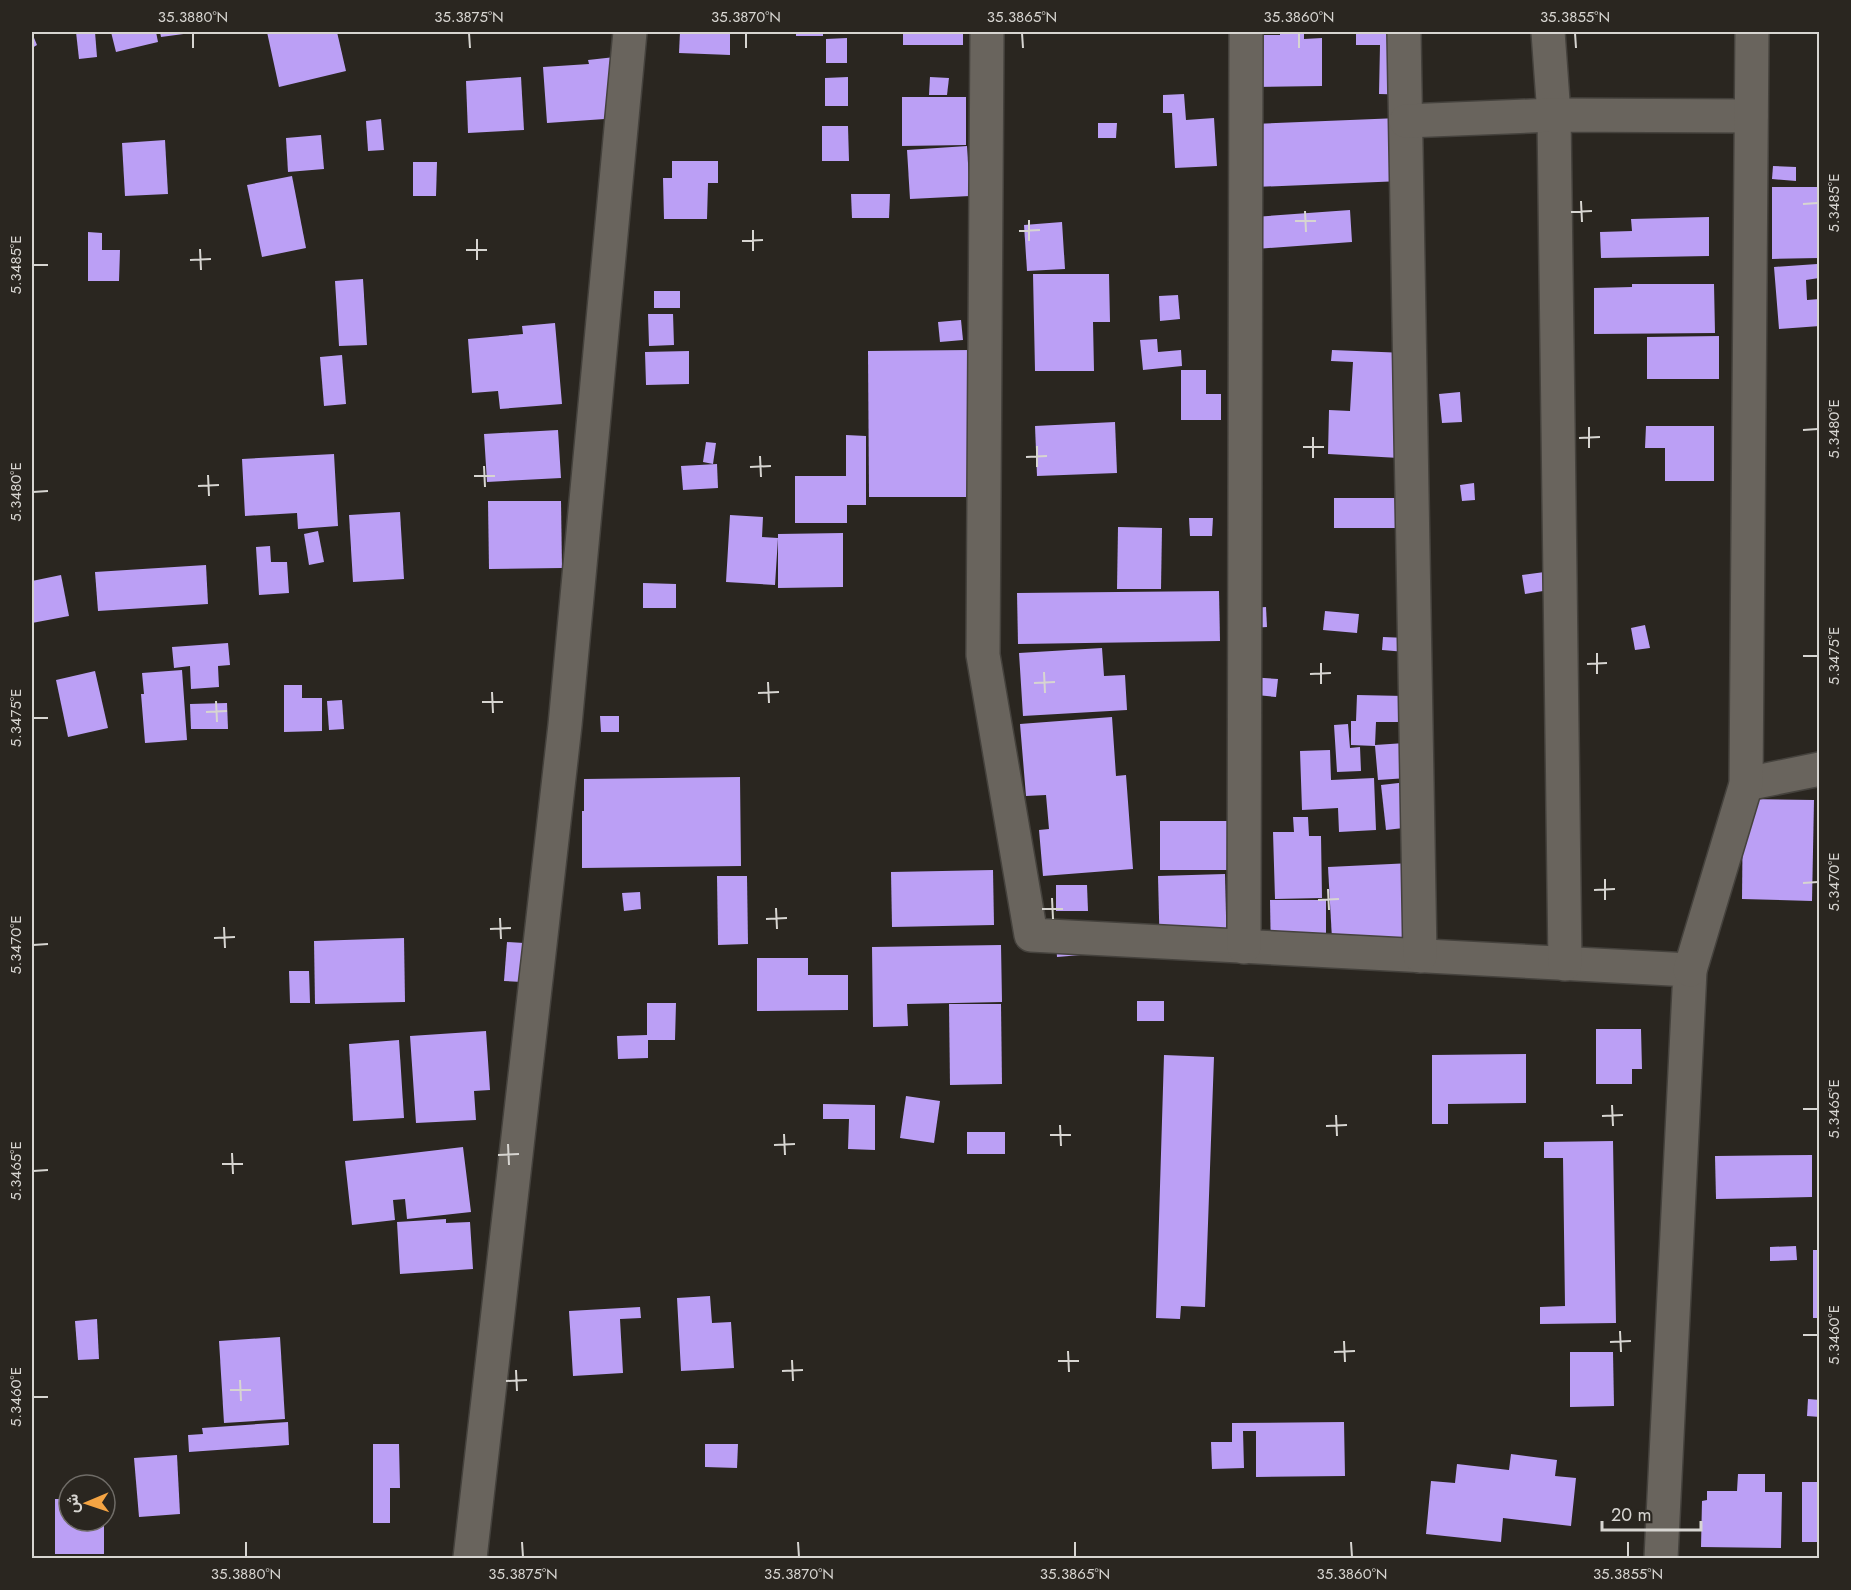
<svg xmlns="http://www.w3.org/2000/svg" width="1851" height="1590" font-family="Jost,Vazirmatn,sans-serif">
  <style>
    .building { fill: #bb9ff5 }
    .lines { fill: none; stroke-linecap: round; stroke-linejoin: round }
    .minor-casing { stroke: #45423d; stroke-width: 36 }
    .tertiary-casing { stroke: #45423d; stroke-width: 36 }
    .minor { stroke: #69645d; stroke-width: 33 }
    .tertiary { stroke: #69645d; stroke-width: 33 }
    .ticks { fill: none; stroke: #d7d5d1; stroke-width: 2 }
    .neatline { fill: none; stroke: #d7d5d1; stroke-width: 2 }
    .ticks-label { font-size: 15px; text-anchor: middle; fill: #d7d5d1 }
  </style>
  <rect width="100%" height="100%" fill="#2a2620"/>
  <!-- building -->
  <g class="building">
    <polygon points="76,32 95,32 97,57 79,59"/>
    <polygon points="111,32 156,32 158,42 116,52"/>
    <polygon points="160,32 191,32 191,33 161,37"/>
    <polygon points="267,32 337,32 346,71 279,87"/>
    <polygon points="680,32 730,32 730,55 679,53"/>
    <rect x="796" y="32" width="27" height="4"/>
    <rect x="903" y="32" width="60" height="13"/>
    <polygon points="1280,32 1304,32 1304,39 1322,38 1322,86 1253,87 1253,35 1280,35"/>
    <polygon points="1356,32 1420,32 1418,95 1379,94 1380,45 1356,45"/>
    <polygon points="32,33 37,45 32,48"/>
    <polygon points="847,38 847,63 826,63 826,39"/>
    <polygon points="615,57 619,118 547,123 543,67 589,64 588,60"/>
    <polygon points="521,77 524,130 468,133 466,81"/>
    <polygon points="848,77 848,106 825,106 825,78"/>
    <polygon points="930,77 949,78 947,95 929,95"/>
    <polygon points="1184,94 1186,120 1214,118 1217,166 1175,168 1172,113 1163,113 1163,95"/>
    <polygon points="902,97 966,97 966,145 902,146"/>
    <polygon points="1399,118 1402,181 1255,187 1253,124"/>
    <polygon points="381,119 384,150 368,151 366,121"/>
    <polygon points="1098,123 1117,123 1116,138 1098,138"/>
    <polygon points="822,126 848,126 849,161 822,161"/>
    <polygon points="321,135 324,169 288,172 286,138"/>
    <polygon points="165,140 168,194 125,196 122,143"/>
    <polygon points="967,146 970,196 910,199 907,150"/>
    <polygon points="672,161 718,161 718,183 708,183 707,219 664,219 663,178 672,178"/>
    <polygon points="413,162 437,162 436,196 413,196"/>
    <polygon points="1773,166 1796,167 1796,181 1772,179"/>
    <polygon points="292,176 306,248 262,257 247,185"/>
    <polygon points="1772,187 1819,187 1819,258 1772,259"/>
    <polygon points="851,194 890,194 889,218 852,218"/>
    <polygon points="1350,210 1352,242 1256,249 1254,217"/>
    <polygon points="1709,217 1709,256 1601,258 1600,232 1632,231 1631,219"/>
    <polygon points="1062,222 1065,269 1027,271 1024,225"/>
    <polygon points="88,232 102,233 102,250 120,250 119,281 88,281"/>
    <polygon points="1817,264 1819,278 1806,280 1807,300 1820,299 1820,326 1779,329 1774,267"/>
    <polygon points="1033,274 1109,274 1110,322 1093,322 1094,371 1035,371"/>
    <polygon points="363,279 367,345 339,346 335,281"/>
    <polygon points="1632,284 1714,284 1715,333 1594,334 1594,288 1632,287"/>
    <rect x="654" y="291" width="26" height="17"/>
    <polygon points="1178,295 1180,319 1160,321 1159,296"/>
    <polygon points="648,314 673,314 674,345 649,346"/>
    <polygon points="961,320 963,340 940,342 938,322"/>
    <polygon points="555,323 562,404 500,409 498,391 472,393 468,339 523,334 522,326"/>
    <polygon points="1719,336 1719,379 1647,379 1647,337"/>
    <polygon points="1157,339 1158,352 1181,350 1182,366 1143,370 1140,340"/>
    <polygon points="971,350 972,497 869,497 868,351"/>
    <polygon points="1332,350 1406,353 1399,458 1328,454 1329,410 1350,411 1353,362 1331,361"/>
    <polygon points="689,351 689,384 646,385 645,352"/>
    <polygon points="342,355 346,404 324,406 320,357"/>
    <polygon points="1181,370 1206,370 1206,394 1221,394 1221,420 1181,420"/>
    <polygon points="1460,392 1462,422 1442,423 1439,394"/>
    <polygon points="1115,422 1117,473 1037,476 1035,426"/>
    <polygon points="1646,426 1714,426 1714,481 1665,481 1665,448 1645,448"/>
    <polygon points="558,430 561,478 487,482 484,434"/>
    <polygon points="846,435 866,436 866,505 847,505 847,523 795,523 795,476 846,476"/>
    <polygon points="706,442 716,443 713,464 703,462"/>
    <polygon points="334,454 338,526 298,529 297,513 245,516 242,459"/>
    <polygon points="717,464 718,488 683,490 681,466"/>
    <polygon points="1474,483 1475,500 1462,501 1460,485"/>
    <rect x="1334" y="498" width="65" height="30"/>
    <polygon points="488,501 561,501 562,568 489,569"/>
    <polygon points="400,512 404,579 353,582 349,515"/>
    <polygon points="730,515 763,517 762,537 778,538 775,585 726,582"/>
    <polygon points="1189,518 1213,518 1212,536 1190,536"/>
    <polygon points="1118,527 1162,528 1161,589 1117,589"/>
    <polygon points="318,531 324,562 309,565 304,534"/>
    <polygon points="843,533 843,587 778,588 778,534"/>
    <polygon points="270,546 271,562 287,562 289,593 259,595 256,547"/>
    <polygon points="206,565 208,604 98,611 95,572"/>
    <polygon points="1552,571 1555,589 1525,594 1522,575"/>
    <polygon points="61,575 69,616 32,623 32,581"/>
    <polygon points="643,583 676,584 676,608 643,608"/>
    <polygon points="1219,591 1220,641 1018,644 1017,593"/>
    <polygon points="1266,607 1267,627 1251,628 1250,608"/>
    <polygon points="1325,611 1359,614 1357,633 1323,630"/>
    <polygon points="1645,625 1650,648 1635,650 1631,628"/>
    <polygon points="1383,637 1407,638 1406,652 1382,650"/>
    <polygon points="228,643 230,665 218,666 219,687 191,689 190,666 174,668 172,647"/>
    <polygon points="1102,648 1104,676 1125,675 1127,710 1023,716 1019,653"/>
    <polygon points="182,670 187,740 145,743 141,694 144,694 142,673"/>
    <polygon points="95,671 108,728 68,737 56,680"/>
    <polygon points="1248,677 1278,679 1276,697 1246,694"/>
    <polygon points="284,685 302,685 302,698 322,698 322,731 284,732"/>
    <polygon points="1357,695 1404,696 1403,722 1376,722 1375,745 1420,742 1422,777 1378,780 1375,746 1351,745 1351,721 1356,721"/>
    <polygon points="342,700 344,729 329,730 327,701"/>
    <polygon points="227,703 228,729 191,729 190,704"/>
    <polygon points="600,716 619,716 619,732 601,732"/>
    <polygon points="1112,717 1116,776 1126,775 1133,869 1043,876 1039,830 1049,829 1046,795 1026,796 1020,724"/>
    <polygon points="1348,724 1350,748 1360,747 1361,771 1337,772 1334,725"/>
    <polygon points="1330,750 1331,780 1374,778 1376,830 1339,832 1338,808 1302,810 1300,751"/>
    <polygon points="740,777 741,866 582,868 582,811 584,811 584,779"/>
    <polygon points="1416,781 1421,826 1386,830 1381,785"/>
    <polygon points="1743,799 1814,800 1812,901 1742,899"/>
    <polygon points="1293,817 1308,817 1309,836 1321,836 1322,898 1275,899 1273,832 1294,832"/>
    <polygon points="1160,821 1231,821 1232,870 1160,870"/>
    <polygon points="1412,863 1416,953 1333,957 1328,867"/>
    <polygon points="993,870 994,925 892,927 891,872"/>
    <polygon points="1225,874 1227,957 1160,958 1158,876"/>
    <polygon points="717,876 747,876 748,944 718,945"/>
    <polygon points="1056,885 1087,885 1088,911 1056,911"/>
    <polygon points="640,892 641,909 624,911 622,893"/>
    <polygon points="1270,900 1326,900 1326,956 1271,956"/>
    <polygon points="404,938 405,1002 315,1004 314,941"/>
    <polygon points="1080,938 1081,955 1057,957 1056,941"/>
    <polygon points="507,942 524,943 522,982 504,981"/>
    <polygon points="1001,945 1002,1002 907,1004 908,1026 873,1027 872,947"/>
    <polygon points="757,958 808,958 808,975 848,975 848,1010 757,1011"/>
    <polygon points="289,971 309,971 310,1003 290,1003"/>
    <rect x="1137" y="1001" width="27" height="20"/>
    <polygon points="647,1003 676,1003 675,1040 648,1040 648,1058 618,1059 617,1036 647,1035"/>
    <polygon points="949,1004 1001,1004 1002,1084 950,1085"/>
    <polygon points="1596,1029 1641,1029 1642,1069 1632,1069 1632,1084 1596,1084"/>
    <polygon points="486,1031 490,1090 474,1091 476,1120 416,1123 410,1036"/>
    <polygon points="399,1040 404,1118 353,1121 349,1044"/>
    <polygon points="1526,1054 1526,1103 1448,1104 1448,1124 1432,1124 1432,1055"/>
    <polygon points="1164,1055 1214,1057 1205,1307 1181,1306 1180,1319 1156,1318"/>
    <polygon points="906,1096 940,1101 934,1143 900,1138"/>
    <polygon points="823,1104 875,1105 875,1150 848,1149 849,1119 823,1119"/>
    <rect x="967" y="1132" width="38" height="22"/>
    <polygon points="1613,1141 1616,1323 1540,1324 1540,1307 1565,1306 1563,1158 1544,1158 1544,1142"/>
    <polygon points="463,1147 471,1212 407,1219 405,1199 393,1200 395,1220 352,1225 345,1161"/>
    <polygon points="1812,1155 1812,1197 1716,1199 1715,1156"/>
    <polygon points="446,1219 446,1223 470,1222 473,1269 400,1274 397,1222"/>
    <polygon points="1796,1246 1797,1260 1770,1261 1770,1247"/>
    <rect x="1813" y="1250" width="7" height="68"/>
    <polygon points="710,1296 712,1323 731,1322 734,1368 681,1371 677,1298"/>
    <polygon points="640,1307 641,1318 620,1319 623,1373 573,1376 569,1311"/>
    <polygon points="97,1319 99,1359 78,1360 75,1321"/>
    <polygon points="280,1337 285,1419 224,1423 219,1341"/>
    <polygon points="1570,1352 1613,1352 1614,1406 1570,1407"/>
    <polygon points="1808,1399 1820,1400 1820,1417 1807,1416"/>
    <polygon points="288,1422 289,1445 189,1452 188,1435 203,1434 202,1428"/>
    <polygon points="1344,1422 1345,1476 1256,1477 1256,1431 1243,1431 1244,1468 1212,1469 1211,1442 1232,1442 1232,1423"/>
    <polygon points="373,1444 399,1444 400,1488 390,1488 390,1523 373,1523"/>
    <polygon points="705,1444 738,1444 737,1468 705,1467"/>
    <polygon points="1511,1454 1557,1460 1555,1476 1576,1478 1571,1526 1503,1518 1501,1542 1426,1534 1431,1481 1455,1483 1457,1464 1509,1470"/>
    <polygon points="177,1455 180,1514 139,1517 134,1458"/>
    <polygon points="1738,1474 1765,1474 1765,1492 1782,1492 1781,1548 1701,1547 1702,1501 1707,1500 1707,1491 1737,1491"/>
    <rect x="1802" y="1482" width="18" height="60"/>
    <polygon points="55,1499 69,1499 69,1521 104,1521 104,1554 55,1554"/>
  </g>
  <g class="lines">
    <defs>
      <g id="minor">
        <polyline points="987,32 983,655 1031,935 1690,970 1661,1558"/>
        <polyline points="1404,32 1420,956"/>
        <polyline points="1548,32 1554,115 1565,964"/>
        <polyline points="1406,121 1554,115 1751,116"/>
        <polyline points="1746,784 1820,769"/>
        <polyline points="1244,947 1246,32"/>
        <polyline points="1690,970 1746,784 1752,32"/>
      </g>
      <polyline id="tertiary" points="470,1558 565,725 630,32"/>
    </defs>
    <!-- minor casing -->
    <use href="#minor" class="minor-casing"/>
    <!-- tertiary casing -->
    <use href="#tertiary" class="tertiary-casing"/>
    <!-- minor -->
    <use href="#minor" class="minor"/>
    <!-- tertiary -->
    <use href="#tertiary" class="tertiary"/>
  </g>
  <!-- ticks -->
  <path class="ticks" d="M193 33V48M469 33 470 48M746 33V48M1022 33 1023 48M1299 33V48M1575 33 1576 48M1581 201 1582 222M1803 204 1818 203M1305 211 1306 232M1571 212 1592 211M1029 220V241M1295 221H1316M753 230V251M1019 231 1040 230M477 239V260M742 241 763 240M200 249 201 270M466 250H487M190 260 211 259M33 265H48M1589 427V448M1803 430 1818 429M1313 437V458M1579 438 1600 437M1037 446V467M1303 447H1324M760 456 761 477M1026 457 1047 456M484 466 485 487M750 467 771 466M208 475 209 496M474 476H495M198 486 219 485M33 492 48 491M1597 653V674M1803 656H1818M1321 663V684M1587 664 1607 663M1044 672 1045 693M1310 674 1331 673M768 682 769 703M1034 683 1055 682M492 692 493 713M758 693 779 692M216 701 217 722M482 702H503M206 712 227 711M33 718H48M1605 879V900M1803 883 1818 882M1328 889 1329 910M1594 890 1615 889M1052 898 1053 919M1318 900 1339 899M776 908 777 929M1042 909H1063M500 918 501 939M766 919 787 918M224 927 225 948M490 929 511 928M214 938 235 937M33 945 48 944M1612 1105 1613 1126M1803 1109H1818M1336 1115 1337 1136M1602 1116 1623 1115M1060 1125 1061 1146M1326 1126 1347 1125M784 1134 785 1155M1050 1135H1071M508 1144 509 1165M774 1145 795 1144M232 1153 233 1174M498 1155 519 1154M222 1164H243M33 1171 48 1170M1620 1331 1621 1352M1803 1335H1818M1344 1341 1345 1362M1610 1342 1631 1341M1068 1351 1069 1372M1334 1352 1355 1351M792 1360 793 1381M1058 1361H1079M516 1370 517 1391M782 1371 803 1370M240 1380 241 1401M506 1381 527 1380M230 1390H251M33 1397H48M246 1542V1557M522 1542 523 1557M798 1542 799 1557M1075 1542V1557M1351 1542 1352 1557M1628 1542V1557"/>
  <!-- border -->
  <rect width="1851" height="1590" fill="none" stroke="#2a2620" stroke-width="66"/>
  <!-- north arrow -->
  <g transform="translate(87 1503) rotate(268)"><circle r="28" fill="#2a2620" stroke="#6f6c67" stroke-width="1.5"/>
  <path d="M0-4.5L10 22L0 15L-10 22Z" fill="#f4a443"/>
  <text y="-9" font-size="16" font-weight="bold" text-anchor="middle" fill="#d7d5d1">ش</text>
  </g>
  <!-- scale -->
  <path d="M1602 1521v9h99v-9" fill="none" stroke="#d7d5d1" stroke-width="3"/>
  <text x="1611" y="1521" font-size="18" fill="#d7d5d1" stroke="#2a2620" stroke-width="4.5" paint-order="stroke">20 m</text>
  <rect x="33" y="33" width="1785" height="1524" class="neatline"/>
  <g class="ticks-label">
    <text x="193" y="22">35.3880°N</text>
    <text x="469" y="22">35.3875°N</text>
    <text x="746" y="22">35.3870°N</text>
    <text x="1022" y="22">35.3865°N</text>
    <text x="1299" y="22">35.3860°N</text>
    <text x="1575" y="22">35.3855°N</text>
    <text transform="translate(1834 203) rotate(-90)" y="5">5.3485°E</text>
    <text transform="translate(16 265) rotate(-90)" y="5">5.3485°E</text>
    <text transform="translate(1834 429) rotate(-90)" y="5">5.3480°E</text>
    <text transform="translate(16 492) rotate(-90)" y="5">5.3480°E</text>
    <text transform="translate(1834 656) rotate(-90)" y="5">5.3475°E</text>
    <text transform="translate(16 718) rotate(-90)" y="5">5.3475°E</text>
    <text transform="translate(1834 882) rotate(-90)" y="5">5.3470°E</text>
    <text transform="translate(16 945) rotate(-90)" y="5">5.3470°E</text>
    <text transform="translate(1834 1109) rotate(-90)" y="5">5.3465°E</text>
    <text transform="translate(16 1171) rotate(-90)" y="5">5.3465°E</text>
    <text transform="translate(1834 1335) rotate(-90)" y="5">5.3460°E</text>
    <text transform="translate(16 1397) rotate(-90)" y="5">5.3460°E</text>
    <text x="246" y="1579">35.3880°N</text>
    <text x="523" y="1579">35.3875°N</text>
    <text x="799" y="1579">35.3870°N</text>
    <text x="1075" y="1579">35.3865°N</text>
    <text x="1352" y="1579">35.3860°N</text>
    <text x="1628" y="1579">35.3855°N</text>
  </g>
</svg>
